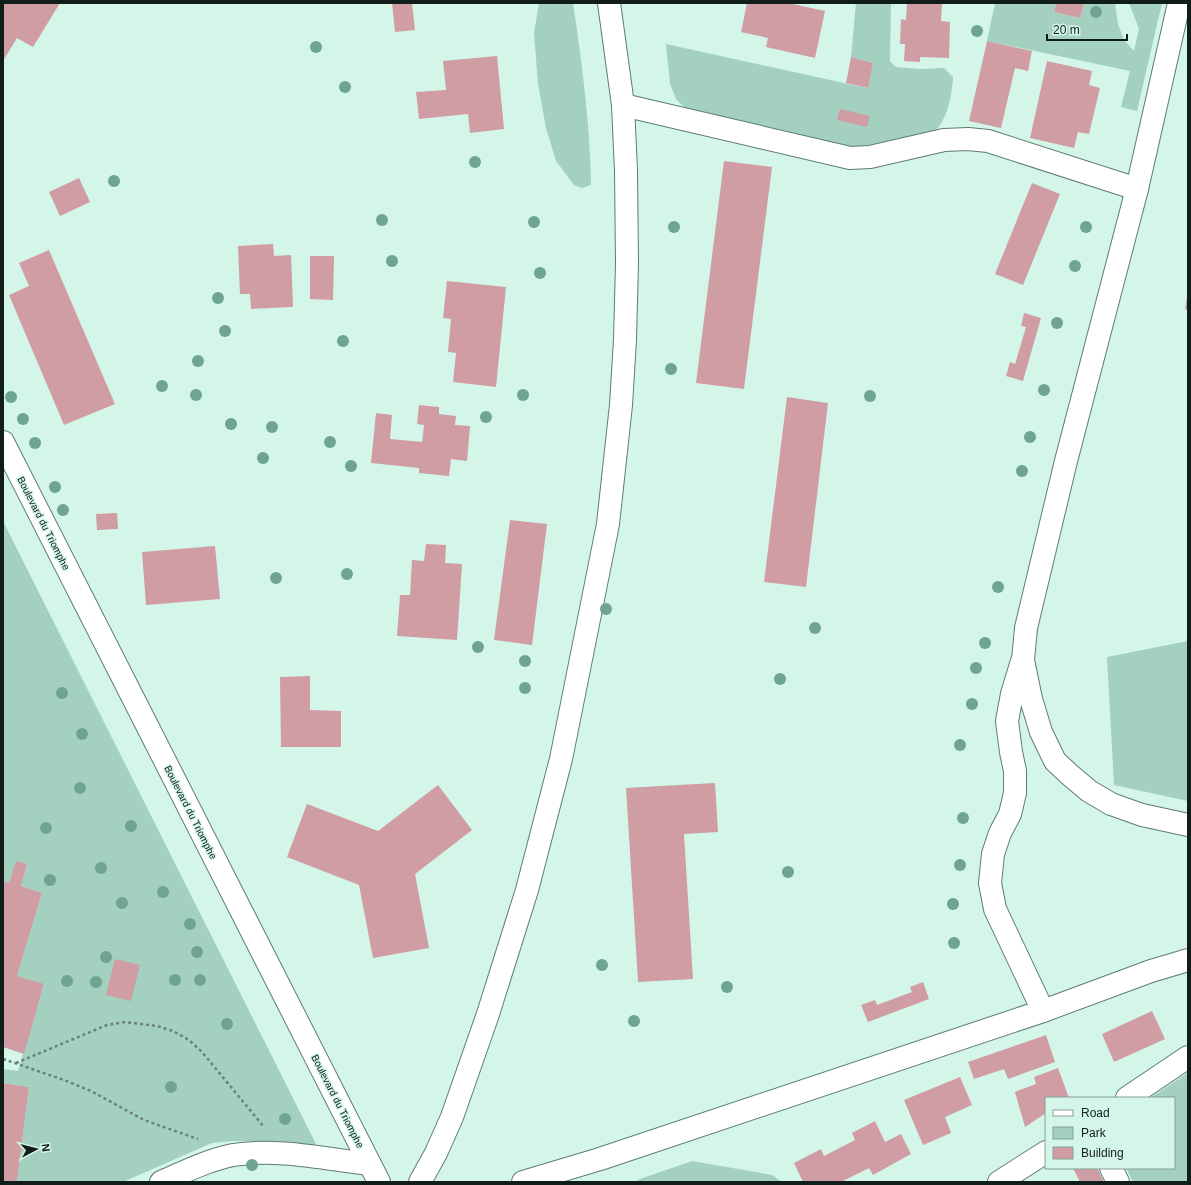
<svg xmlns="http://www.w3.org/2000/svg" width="1191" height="1185" font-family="Arial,sans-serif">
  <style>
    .green { fill: #a3d0bf }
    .building { fill: #d09da4 }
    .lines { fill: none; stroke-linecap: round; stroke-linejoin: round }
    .minor-casing { stroke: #5e7c71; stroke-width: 24 }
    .tertiary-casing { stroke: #5e7c71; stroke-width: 24 }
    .path { stroke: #6c8279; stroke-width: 2.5; stroke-dasharray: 3 3; stroke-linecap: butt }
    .minor { stroke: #fff; stroke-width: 22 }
    .tertiary { stroke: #fff; stroke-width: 22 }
    .tree { fill: #6fa392 }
    .labels { text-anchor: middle; stroke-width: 3; stroke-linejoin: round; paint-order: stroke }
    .street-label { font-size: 10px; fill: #111d19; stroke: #d4f6e8 }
  </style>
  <rect width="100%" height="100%" fill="#d4f6e8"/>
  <!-- green -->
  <g class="green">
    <path d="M539 3H573C582 64 590 124 591 185L582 188 574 185 556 161 546 128 538 84 534 33Z"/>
    <path d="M856 3H891L890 61 896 67 920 69 944 68 953 77C952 95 948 118 935 131L859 147 836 145 687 110 676 99 670 84 666 44 867 88 873 63 851 57Z"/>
    <polygon points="995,3 1056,3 1054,12 1080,18 1084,3 1115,3 1118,24 1124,40 1134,51 1139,29 1129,3 1162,3 1137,111 1121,107 1130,71 987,41"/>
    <polygon points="3,521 320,1152 276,1142 233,1141 212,1143 123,1182 17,1182 29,1087 3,1083 3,1069 18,1071 44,985 17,976 42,893 21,886 27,864 16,862 9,883 3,881"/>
    <polygon points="1188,641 1188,801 1114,785 1107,657"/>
    <polygon points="1188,1073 1188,1182 1133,1182 1126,1168 1174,1168 1174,1098 1150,1098"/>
    <polygon points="692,1161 772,1175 782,1182 635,1182 640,1179"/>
  </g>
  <!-- building -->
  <g class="building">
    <polygon points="3,3 60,3 33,47 17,38 3,61"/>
    <polygon points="392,3 412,3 415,30 395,32"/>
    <polygon points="747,3 788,3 825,11 815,58 766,47 768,38 741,32"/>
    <polygon points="907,3 942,3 941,21 950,22 949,58 920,57 920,62 904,61 905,44 900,44 901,19 906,20"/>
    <polygon points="1056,3 1084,3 1080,18 1054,12"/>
    <polygon points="987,41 1032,51 1028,71 1015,68 1001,128 969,121"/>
    <polygon points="497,56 504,129 470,133 468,114 419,119 416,92 446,90 443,61"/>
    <polygon points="851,57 873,63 868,88 846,83"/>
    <polygon points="1047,61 1092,71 1089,85 1100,88 1089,134 1078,132 1074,148 1030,138"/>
    <polygon points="840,109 870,116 867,127 837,120"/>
    <polygon points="724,161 772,167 744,389 696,383"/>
    <polygon points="79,178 90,202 60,216 49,192"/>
    <polygon points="1032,183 1060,194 1023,285 995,274"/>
    <polygon points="273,244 274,256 291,255 293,307 251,309 250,294 240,294 238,246"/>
    <polygon points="49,250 115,404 64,425 9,295 29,286 19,263"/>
    <polygon points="310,256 334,256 333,300 310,299"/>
    <polygon points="447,281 506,287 496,387 453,382 456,353 448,352 451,319 443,318"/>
    <polygon points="1187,298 1188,298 1188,310 1185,309"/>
    <polygon points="1024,313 1041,318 1023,381 1006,376 1010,362 1015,364 1026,327 1021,326"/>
    <polygon points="787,397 828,403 806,587 764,582"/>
    <polygon points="419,405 439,407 439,414 456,416 455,425 470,426 467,461 451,459 449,476 419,473 419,468 371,463 376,413 392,415 390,439 422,442 424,425 417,424"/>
    <polygon points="117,513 118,529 97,530 96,514"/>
    <polygon points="510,520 547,524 532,645 494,640"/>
    <polygon points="426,544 446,545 445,563 462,564 457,640 397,636 400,595 410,595 412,560 424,561"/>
    <polygon points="215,546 220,599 146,605 142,552"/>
    <polygon points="310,676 310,710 341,711 341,747 281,747 280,677"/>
    <polygon points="715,783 718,832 684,834 693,979 638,982 626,788"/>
    <polygon points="438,785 472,830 415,874 429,948 373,958 359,885 287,857 307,804 378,831"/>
    <polygon points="16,861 27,864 21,886 42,893 17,976 44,984 24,1054 3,1047 3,881 9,883"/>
    <polygon points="115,959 140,965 131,1001 106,995"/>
    <polygon points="923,982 929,999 868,1022 861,1005 875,1000 877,1005 912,992 910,987"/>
    <polygon points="1152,1011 1165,1039 1114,1062 1102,1034"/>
    <polygon points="1046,1035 1055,1062 1008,1079 1004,1069 974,1079 968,1062"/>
    <polygon points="1058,1068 1069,1098 1046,1098 1046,1113 1025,1127 1015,1092 1036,1084 1034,1077"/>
    <polygon points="960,1077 972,1105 945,1117 951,1133 923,1145 904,1100"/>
    <polygon points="3,1083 29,1087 17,1182 3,1182"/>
    <polygon points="875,1121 885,1142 901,1134 911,1154 873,1175 869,1168 841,1182 803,1182 794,1163 821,1149 824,1156 855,1140 852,1133"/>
    <polygon points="1073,1168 1097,1168 1104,1182 1080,1182"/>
  </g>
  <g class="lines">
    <defs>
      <g id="minor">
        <polyline points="1179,3 1137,189 1066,461 1026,628 1023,660 1031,699 1041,732 1055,761 1070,775 1089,791 1111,804 1142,815 1188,825"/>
        <polyline points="623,105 850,158 870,157 944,140 968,139 988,141 1137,189"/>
        <polyline points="3,442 379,1182"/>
        <polyline points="1022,661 1012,694 1007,721 1011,752 1015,771 1015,793 1010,814 1000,833 993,854 990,883 995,909 1043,1011"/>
        <polyline points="1127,1098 1188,1057"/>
        <polyline points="1111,1168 1118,1182"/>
        <path d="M161 1182C184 1172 208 1160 233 1155 278 1148 325 1159 370 1164"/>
        <polyline points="420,1182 436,1153 452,1117 488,1014 527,890 561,759 608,524 621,405 625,340 627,263 626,171 623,105 609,3"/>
        <polyline points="999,1182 1046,1152"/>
      </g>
      <polyline id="tertiary" points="523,1182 600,1159 1043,1011 1151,971 1188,960"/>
    </defs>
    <!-- minor casing -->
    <use href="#minor" class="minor-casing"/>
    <!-- tertiary casing -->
    <use href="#tertiary" class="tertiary-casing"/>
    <!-- path -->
    <g class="path">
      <polyline points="3,1059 64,1080 91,1091 144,1120 198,1139"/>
      <polyline points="16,1063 107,1025 125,1022 157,1026 173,1031 189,1040 202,1052 264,1127"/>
    </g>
    <!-- minor -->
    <use href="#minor" class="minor"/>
    <!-- tertiary -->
    <use href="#tertiary" class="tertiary"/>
  </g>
  <!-- trees -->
  <g class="tree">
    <circle cx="1096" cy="12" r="6"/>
    <circle cx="977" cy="31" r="6"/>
    <circle cx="316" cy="47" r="6"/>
    <circle cx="345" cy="87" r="6"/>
    <circle cx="475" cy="162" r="6"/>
    <circle cx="114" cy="181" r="6"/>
    <circle cx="382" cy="220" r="6"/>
    <circle cx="534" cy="222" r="6"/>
    <circle cx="674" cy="227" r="6"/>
    <circle cx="1086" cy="227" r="6"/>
    <circle cx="392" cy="261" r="6"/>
    <circle cx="1075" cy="266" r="6"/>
    <circle cx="540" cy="273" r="6"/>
    <circle cx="218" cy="298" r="6"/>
    <circle cx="1057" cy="323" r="6"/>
    <circle cx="225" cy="331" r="6"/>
    <circle cx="343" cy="341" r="6"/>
    <circle cx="198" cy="361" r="6"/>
    <circle cx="671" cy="369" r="6"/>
    <circle cx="162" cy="386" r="6"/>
    <circle cx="1044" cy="390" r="6"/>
    <circle cx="196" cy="395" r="6"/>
    <circle cx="523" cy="395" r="6"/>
    <circle cx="870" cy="396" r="6"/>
    <circle cx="11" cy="397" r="6"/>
    <circle cx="486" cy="417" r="6"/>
    <circle cx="23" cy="419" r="6"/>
    <circle cx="231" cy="424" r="6"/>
    <circle cx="272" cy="427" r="6"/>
    <circle cx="1030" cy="437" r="6"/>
    <circle cx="330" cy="442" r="6"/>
    <circle cx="35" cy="443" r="6"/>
    <circle cx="263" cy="458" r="6"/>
    <circle cx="351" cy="466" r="6"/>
    <circle cx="1022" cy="471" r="6"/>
    <circle cx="55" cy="487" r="6"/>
    <circle cx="63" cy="510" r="6"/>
    <circle cx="347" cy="574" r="6"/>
    <circle cx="276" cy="578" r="6"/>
    <circle cx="998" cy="587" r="6"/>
    <circle cx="606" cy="609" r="6"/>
    <circle cx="815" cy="628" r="6"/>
    <circle cx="985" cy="643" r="6"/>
    <circle cx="478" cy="647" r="6"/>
    <circle cx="525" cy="661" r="6"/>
    <circle cx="976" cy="668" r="6"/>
    <circle cx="780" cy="679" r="6"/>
    <circle cx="525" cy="688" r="6"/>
    <circle cx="62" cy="693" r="6"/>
    <circle cx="972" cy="704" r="6"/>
    <circle cx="82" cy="734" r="6"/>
    <circle cx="960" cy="745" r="6"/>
    <circle cx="80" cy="788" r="6"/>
    <circle cx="963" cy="818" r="6"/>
    <circle cx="131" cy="826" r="6"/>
    <circle cx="46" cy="828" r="6"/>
    <circle cx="960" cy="865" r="6"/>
    <circle cx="101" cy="868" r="6"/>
    <circle cx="788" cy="872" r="6"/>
    <circle cx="50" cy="880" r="6"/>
    <circle cx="163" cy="892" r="6"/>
    <circle cx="122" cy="903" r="6"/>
    <circle cx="953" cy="904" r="6"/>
    <circle cx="190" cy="924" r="6"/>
    <circle cx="954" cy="943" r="6"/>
    <circle cx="197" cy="952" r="6"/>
    <circle cx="106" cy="957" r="6"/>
    <circle cx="602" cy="965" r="6"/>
    <circle cx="175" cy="980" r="6"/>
    <circle cx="200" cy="980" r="6"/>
    <circle cx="67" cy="981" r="6"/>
    <circle cx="96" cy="982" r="6"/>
    <circle cx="727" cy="987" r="6"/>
    <circle cx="634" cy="1021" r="6"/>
    <circle cx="227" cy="1024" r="6"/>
    <circle cx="171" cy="1087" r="6"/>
    <circle cx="285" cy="1119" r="6"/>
    <circle cx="252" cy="1165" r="6"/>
  </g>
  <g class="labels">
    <!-- street labels -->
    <g class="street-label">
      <text transform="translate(44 523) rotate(63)" y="4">Boulevard du Triomphe</text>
      <text transform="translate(191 812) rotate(63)" y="4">Boulevard du Triomphe</text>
      <text transform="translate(338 1101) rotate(63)" y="4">Boulevard du Triomphe</text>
    </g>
  </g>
  <!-- border -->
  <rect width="1191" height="1185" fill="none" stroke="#111d19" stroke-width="8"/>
  <!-- legend -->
  <rect x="1045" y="1097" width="130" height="72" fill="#d4f6e8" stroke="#869f95"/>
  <rect x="1053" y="1110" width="20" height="6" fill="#ffffff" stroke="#869f95"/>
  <text x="1081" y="1117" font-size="12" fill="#111d19">Road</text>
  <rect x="1053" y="1127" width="20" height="12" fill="#a3d0bf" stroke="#869f95"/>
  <text x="1081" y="1137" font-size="12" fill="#111d19">Park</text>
  <rect x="1053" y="1147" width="20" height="12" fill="#d09da4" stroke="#869f95"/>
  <text x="1081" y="1157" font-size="12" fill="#111d19">Building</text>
  <!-- north arrow -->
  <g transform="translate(36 1149) rotate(83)" stroke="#d4f6e8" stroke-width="3" paint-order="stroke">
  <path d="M0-3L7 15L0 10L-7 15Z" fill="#111d19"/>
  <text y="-6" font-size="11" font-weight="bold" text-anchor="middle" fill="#111d19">N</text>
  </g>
  <!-- scale -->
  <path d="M1047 34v6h80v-6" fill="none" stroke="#111d19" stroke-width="2"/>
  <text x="1053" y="34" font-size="12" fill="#111d19" stroke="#d4f6e8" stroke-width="3" paint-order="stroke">20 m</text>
</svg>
